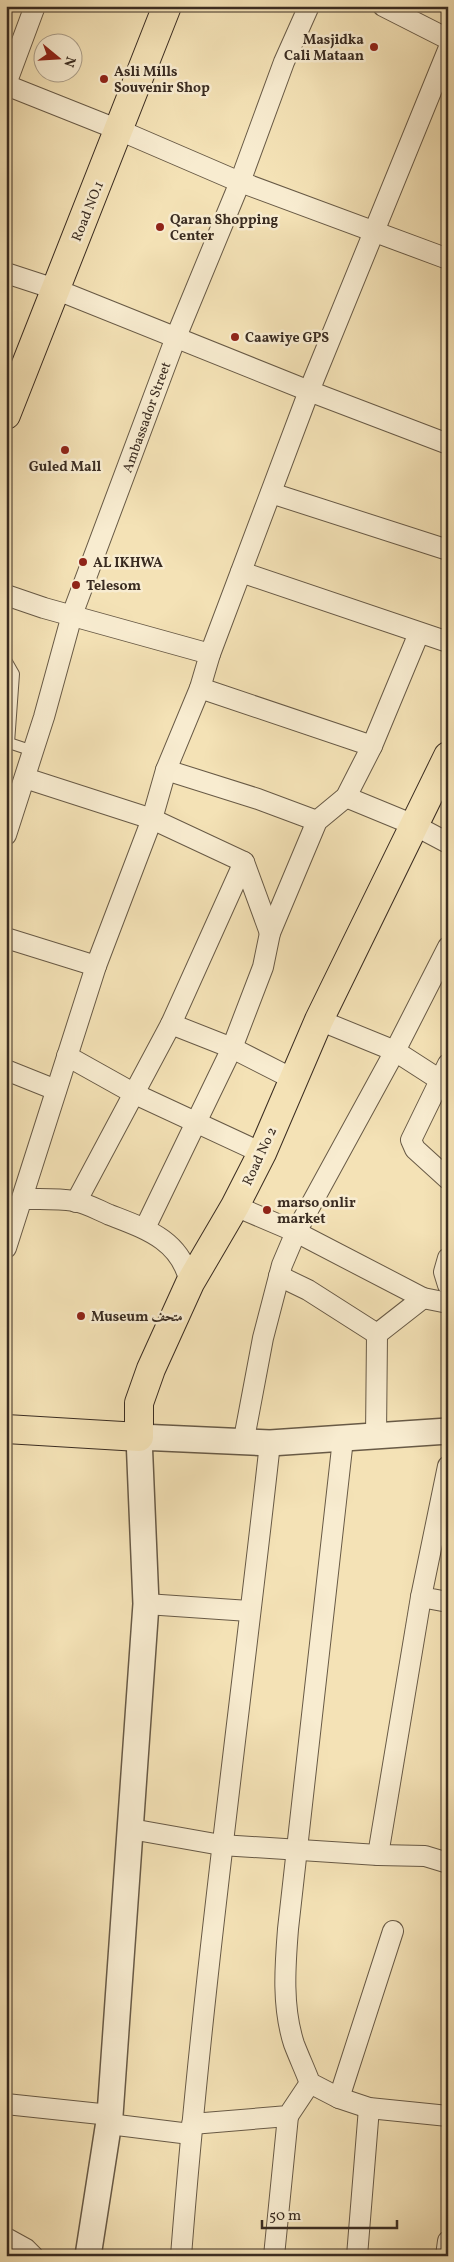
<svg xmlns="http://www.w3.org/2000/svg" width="454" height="2262" font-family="Vollkorn,Amiri,serif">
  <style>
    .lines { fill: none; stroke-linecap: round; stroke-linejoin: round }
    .service-casing { stroke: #685a46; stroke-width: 12 }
    .minor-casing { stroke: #685a46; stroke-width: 22 }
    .tertiary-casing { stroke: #685a46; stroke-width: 28 }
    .primary-casing { stroke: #3a2c21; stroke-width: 30 }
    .trunk-casing { stroke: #3a2c21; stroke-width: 30 }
    .service { stroke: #f8ecd0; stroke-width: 10 }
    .minor { stroke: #f8ecd0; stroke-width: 20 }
    .tertiary { stroke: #f8ecd0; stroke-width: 25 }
    .primary { stroke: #f4e2b6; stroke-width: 28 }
    .trunk { stroke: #f4e2b6; stroke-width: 28 }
    .poi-dot { fill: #8f2418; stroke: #f8ecd0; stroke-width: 2 }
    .labels { text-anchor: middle; stroke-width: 5; stroke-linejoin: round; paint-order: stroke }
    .poi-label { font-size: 14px; font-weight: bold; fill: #3a2c21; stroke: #f8ecd0; text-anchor: start }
    .street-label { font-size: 14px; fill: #3a2c21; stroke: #f8ecd0 }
  </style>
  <rect width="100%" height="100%" fill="#f4e2b6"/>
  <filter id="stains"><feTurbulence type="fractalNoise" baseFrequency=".004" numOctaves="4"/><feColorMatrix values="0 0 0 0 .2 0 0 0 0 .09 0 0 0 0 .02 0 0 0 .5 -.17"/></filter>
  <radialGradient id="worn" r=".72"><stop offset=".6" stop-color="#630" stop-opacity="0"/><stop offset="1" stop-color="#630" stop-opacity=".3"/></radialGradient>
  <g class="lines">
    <defs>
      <g id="service">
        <polyline points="6,660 14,674 9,743"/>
        <polyline points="6,742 33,751"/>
      </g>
      <g id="minor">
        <polyline points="383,6 448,39"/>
        <polyline points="6,84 35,6"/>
        <polyline points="6,85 119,130 235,180 448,259"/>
        <polyline points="6,273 55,289 309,391 448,444"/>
        <polyline points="271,493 448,550"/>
        <polyline points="241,572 448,642"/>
        <polyline points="6,595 44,608 210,654"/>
        <polyline points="200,688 372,746"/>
        <polyline points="166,770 258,799 317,821"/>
        <polyline points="25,778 152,819 244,862 270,933"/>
        <polyline points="346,797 414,825 448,843"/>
        <polyline points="6,835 44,717 72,615 176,337 240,182 284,62 309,6"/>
        <polyline points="6,938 96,966"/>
        <polyline points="319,1020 395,1051 440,1080"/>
        <polyline points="171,1024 232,1048 293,1079"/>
        <polyline points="67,1056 135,1094 262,1153"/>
        <polyline points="448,1064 411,1140 415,1149 448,1179"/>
        <polyline points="6,1070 56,1090"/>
        <path d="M23 1199C40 1199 57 1198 74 1201 86 1203 98 1210 110 1215 146 1229 181 1240 190 1283"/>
        <polyline points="76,1202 171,1024 244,862"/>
        <polyline points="235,1206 296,1232 423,1298 448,1303"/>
        <polyline points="145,1228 232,1048 263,967 270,933 317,821 346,797 372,746 419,633"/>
        <polyline points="6,1248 96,966 152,819 166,770 200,688 210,654 309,391 448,50"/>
        <polyline points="448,1258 444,1272 448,1285"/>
        <polyline points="279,1276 308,1290 377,1334"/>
        <polyline points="377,1334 423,1298"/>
        <polyline points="376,1436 377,1334"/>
        <path d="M343 1439 288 1929C285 1967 282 2007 294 2044 299 2057 305 2070 310 2083L339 2098 369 2108 448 2116"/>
        <polyline points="243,1444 263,1338 282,1265 296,1232 395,1051 448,947"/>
        <polyline points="448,1466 421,1597 448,1602"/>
        <polyline points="146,1604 249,1611"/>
        <polyline points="131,1829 221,1845 378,1855 425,1856 448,1863"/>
        <polyline points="378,1855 421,1597"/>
        <polyline points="339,2098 393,1931"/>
        <polyline points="6,2104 110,2115"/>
        <polyline points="109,2124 190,2134"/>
        <polyline points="192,2124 288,2116 310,2083"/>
        <polyline points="6,2238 26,2249 33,2256"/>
        <path d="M181 2256C202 1984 240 1714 270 1443"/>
        <polyline points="274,2256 288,2116"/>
        <polyline points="357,2256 369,2108"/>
        <polyline points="446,2256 448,2241"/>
      </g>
      <polyline id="tertiary" points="88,2256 110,2115 146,1604 139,1437 270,1443 448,1431"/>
      <polyline id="primary" points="6,1429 139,1437 139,1403 151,1369 190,1283 235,1206 262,1153 319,1020 448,756"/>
      <polyline id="trunk" points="6,415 167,6"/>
    </defs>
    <!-- service casing -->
    <use href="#service" class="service-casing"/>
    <!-- minor casing -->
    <use href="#minor" class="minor-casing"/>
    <!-- tertiary casing -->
    <use href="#tertiary" class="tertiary-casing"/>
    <!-- primary casing -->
    <use href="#primary" class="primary-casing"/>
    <!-- trunk casing -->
    <use href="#trunk" class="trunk-casing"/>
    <!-- service -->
    <use href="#service" class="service"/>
    <!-- minor -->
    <use href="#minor" class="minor"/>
    <!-- tertiary -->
    <use href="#tertiary" class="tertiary"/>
    <!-- primary -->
    <use href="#primary" class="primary"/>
    <!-- trunk -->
    <use href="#trunk" class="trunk"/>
  </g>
  <!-- markers -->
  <g class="poi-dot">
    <circle cx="374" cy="47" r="5"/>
    <circle cx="104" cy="79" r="5"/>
    <circle cx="160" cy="227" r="5"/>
    <circle cx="235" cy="337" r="5"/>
    <circle cx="65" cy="450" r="5"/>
    <circle cx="83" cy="562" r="5"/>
    <circle cx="76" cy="585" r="5"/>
    <circle cx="267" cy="1210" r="5"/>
    <circle cx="81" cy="1316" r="5"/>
  </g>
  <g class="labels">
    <!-- poi labels -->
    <g class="poi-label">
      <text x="364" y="44" text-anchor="end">Masjidka<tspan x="364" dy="16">Cali Mataan</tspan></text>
      <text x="114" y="76">Asli Mills<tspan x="114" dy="16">Souvenir Shop</tspan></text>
      <text x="170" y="224">Qaran Shopping<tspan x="170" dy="16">Center</tspan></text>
      <text x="245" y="342">Caawiye GPS</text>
      <text x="65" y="471" text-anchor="middle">Guled Mall</text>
      <text x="93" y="567">AL IKHWA</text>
      <text x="86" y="590">Telesom</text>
      <text x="277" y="1207">marso onlir<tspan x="277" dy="16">market</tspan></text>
      <text x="91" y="1321">Museum متحف</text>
    </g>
    <!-- street labels -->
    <g class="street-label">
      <text transform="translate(87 211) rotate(-68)" y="5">Road NO.1</text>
      <text transform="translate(146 417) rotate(-70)" y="5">Ambassador Street</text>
      <text transform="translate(259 1156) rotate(-65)" y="5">Road No 2</text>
    </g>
  </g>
  <!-- margin -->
  <rect width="454" height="2262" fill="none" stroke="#f4e2b6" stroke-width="25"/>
  <rect x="8" y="8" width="439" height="2247" fill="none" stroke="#3a2c21" stroke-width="2.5"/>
  <rect x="12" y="12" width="429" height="2237" fill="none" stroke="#3a2c21"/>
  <!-- north arrow -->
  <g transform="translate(58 58) rotate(108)"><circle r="24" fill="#f8ecd0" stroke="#ac9f8a"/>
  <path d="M0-4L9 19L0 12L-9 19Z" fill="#8f2418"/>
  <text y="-8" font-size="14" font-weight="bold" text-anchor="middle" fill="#3a2c21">N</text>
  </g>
  <!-- scale -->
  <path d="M262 2220v8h135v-8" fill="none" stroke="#3a2c21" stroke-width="2.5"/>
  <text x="269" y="2220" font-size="15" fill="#3a2c21" stroke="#f8ecd0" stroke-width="4" paint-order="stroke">50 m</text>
  <rect width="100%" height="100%" filter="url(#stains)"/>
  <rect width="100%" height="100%" fill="url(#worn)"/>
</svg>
